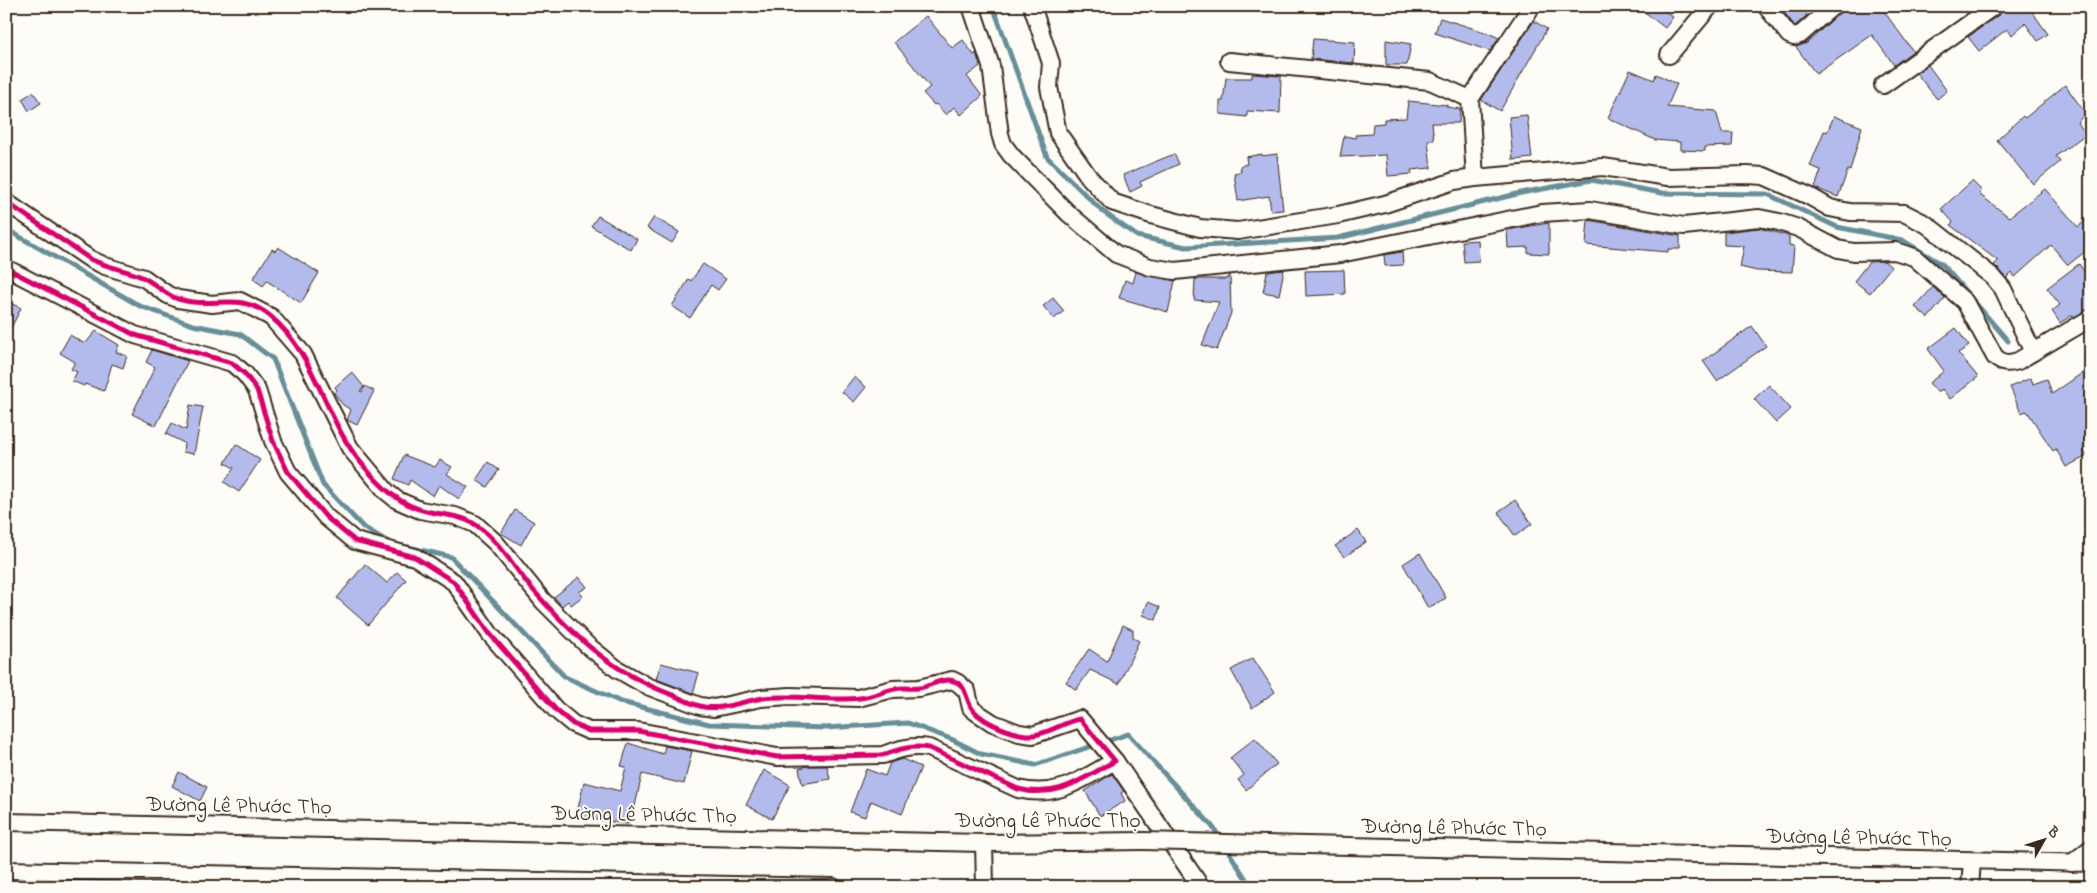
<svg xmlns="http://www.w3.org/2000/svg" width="2097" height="893" font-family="'Indie Flower',sans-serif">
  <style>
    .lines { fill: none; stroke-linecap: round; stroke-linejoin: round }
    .stream { stroke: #688e97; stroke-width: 5 }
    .building { fill: #b3bbec; stroke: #3b2a1e }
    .minor-casing { stroke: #3b2a1e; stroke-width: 20 }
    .minor { stroke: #fdfcf7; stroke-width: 16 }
    .minor-bridge-casing { stroke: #3b2a1e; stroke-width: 20; stroke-linecap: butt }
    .minor-bridge { stroke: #fdfcf7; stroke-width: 16 }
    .cycleway-casing { stroke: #fdfcf7; stroke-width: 8 }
    .cycleway { stroke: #d6006c; stroke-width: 5 }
    .labels { text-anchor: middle; stroke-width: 4; stroke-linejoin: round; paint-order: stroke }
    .street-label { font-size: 22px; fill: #3b2a1e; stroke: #fdfcf7 }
  </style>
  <rect width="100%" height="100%" fill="#fdfcf7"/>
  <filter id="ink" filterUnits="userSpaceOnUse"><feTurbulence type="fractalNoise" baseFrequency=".02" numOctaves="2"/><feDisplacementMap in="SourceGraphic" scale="10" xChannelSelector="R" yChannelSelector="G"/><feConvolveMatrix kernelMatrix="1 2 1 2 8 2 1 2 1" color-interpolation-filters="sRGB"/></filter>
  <g filter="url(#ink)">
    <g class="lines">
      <!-- stream -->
      <g class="stream">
        <polyline points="993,6 1047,157 1102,211 1137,236 1186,247 1338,238 1521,193 1591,180 1662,193 1767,194 1837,227 1902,240 1943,265 2008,341"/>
        <polyline points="6,229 140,306 193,325 240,334 273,359 323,485 363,527 390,543"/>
        <polyline points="408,547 451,557 565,677 621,702 709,724 825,728 908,723 951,739 981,754 1035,765 1128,734 1212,826 1221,839"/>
        <polyline points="1225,846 1251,887"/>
      </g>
    </g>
    <!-- building -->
    <g class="building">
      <polygon points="1637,6 1658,6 1673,17 1665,28"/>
      <polygon points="1779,6 1801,6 1807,15 1795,26"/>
      <polygon points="1847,6 1880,6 1913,51 1894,65 1872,35 1816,74 1796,47 1807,43"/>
      <polygon points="2004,6 2028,6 2048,34 2038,41 2025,23 2012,35 2007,29 1979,51 1968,37 2000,14"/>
      <polygon points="926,16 952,48 963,40 974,55 976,53 980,66 967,76 982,96 961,115 954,107 946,115 936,104 934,105 923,93 930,87 894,42"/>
      <polygon points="1440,18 1488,33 1499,38 1490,51 1435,33"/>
      <polygon points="1534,21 1547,29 1500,111 1481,100"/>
      <polygon points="1313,39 1355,42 1354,63 1311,59"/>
      <polygon points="1386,40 1411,44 1407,65 1386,65"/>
      <polygon points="1928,65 1947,91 1937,99 1916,73"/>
      <polygon points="1630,70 1654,80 1656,74 1677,84 1667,107 1716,111 1722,133 1733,133 1732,146 1705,147 1705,151 1680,150 1680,142 1655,140 1608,118"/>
      <polygon points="1252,74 1281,76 1280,113 1247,111 1247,117 1220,114 1220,101 1223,101 1226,78 1252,78"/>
      <polygon points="2065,85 2086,114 2077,122 2086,134 2056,156 2060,162 2033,184 1997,140 2023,116 2025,118"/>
      <polygon points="33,92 41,103 29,111 22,99"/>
      <polygon points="1408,101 1447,105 1447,107 1460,109 1459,123 1432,123 1434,140 1428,140 1431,168 1411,170 1412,174 1388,176 1386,155 1340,157 1344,136 1356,138 1355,135 1372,134 1373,124 1384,123 1384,119 1406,118"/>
      <polygon points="1527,115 1532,158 1513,160 1509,117"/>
      <polygon points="1834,116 1862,127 1850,171 1848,170 1838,197 1815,188 1821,170 1810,166 1824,131 1827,132"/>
      <polygon points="1174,154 1179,164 1140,182 1142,186 1130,192 1123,175"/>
      <polygon points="1262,154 1262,156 1277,154 1283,210 1271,211 1269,196 1238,201 1234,173 1241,172 1240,166 1247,164 1246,157"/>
      <polygon points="1972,181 1982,191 1979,194 2009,217 2045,189 2078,227 2091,216 2091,247 2068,265 2051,245 2015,277 2012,273 2007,278 1994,265 1998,261 1950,225 1953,222 1941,209"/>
      <polygon points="598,216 637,239 631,250 591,226"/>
      <polygon points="654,217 679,232 672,243 647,228"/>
      <polygon points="1588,220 1680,236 1680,249 1668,249 1668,252 1586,245"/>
      <polygon points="1549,223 1549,254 1528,253 1528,247 1508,248 1507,230"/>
      <polygon points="1759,228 1789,236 1789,245 1794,246 1792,272 1757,271 1740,267 1744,246 1724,245 1724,232"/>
      <polygon points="1478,240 1479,261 1464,262 1462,241"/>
      <polygon points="278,247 319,273 301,303 267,281 263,286 253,279 272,249 275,251"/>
      <polygon points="1402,252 1403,265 1385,266 1384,255"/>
      <polygon points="1884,261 1891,267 1870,293 1854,281 1869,262"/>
      <polygon points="703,264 726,279 718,290 711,285 690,318 672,306 689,279 691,281"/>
      <polygon points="2079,264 2091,281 2091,308 2074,317 2073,315 2060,323 2052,311 2060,305 2047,288"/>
      <polygon points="1284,270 1279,295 1263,292 1267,272"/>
      <polygon points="1344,270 1345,294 1306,296 1305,271"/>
      <polygon points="1136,272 1175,281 1168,312 1119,298 1125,280 1133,283"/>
      <polygon points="1230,275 1231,313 1217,350 1202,345 1219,302 1194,300 1195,279 1227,279"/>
      <polygon points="1933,287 1945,298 1928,318 1915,307"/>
      <polygon points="1053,298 1064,311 1054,319 1043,306"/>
      <polygon points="6,301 21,308 6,338"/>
      <polygon points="1752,326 1766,346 1717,381 1703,361"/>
      <polygon points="1956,328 1969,346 1958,353 1978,377 1950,399 1942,389 1938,393 1929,383 1944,371 1928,349"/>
      <polygon points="96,331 119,345 116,352 127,356 123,368 112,364 104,391 85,384 84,386 72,381 77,372 71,369 75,362 60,353 70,335 85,344"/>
      <polygon points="152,350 188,361 156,426 132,414 155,367 146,362"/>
      <polygon points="2091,367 2091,444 2083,449 2087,456 2066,467 2056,449 2053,451 2027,411 2021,413 2010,387 2031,378 2033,384 2047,379 2052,394"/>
      <polygon points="352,372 364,387 360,391 362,392 365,386 374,391 357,425 347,420 351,410 343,405 334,393 337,390 335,387"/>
      <polygon points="854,377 866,387 854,402 842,392"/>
      <polygon points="1769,385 1791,409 1776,423 1754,399"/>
      <polygon points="190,405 203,407 194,454 183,452 184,443 166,434 172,423 186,430"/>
      <polygon points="236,444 260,460 239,492 224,482 234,468 225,463"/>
      <polygon points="404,455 435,467 440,460 452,467 447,474 468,487 459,499 439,485 433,496 410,480 408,485 394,479"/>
      <polygon points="488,462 499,470 487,487 476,480"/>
      <polygon points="1515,500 1532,524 1515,536 1498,512"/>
      <polygon points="515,510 534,522 521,545 501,533"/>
      <polygon points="1358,530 1366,542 1344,557 1335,546"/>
      <polygon points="1420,553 1446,598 1428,608 1403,564"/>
      <polygon points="365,564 387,583 397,572 406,580 368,625 337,598"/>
      <polygon points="579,577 587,587 579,592 583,596 571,605 568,601 562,606 554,597"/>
      <polygon points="1148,602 1160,607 1156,620 1143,615"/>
      <polygon points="1123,625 1133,630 1133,638 1139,641 1119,684 1090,670 1076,690 1066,682 1089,649 1107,661"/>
      <polygon points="1253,658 1275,692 1252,708 1231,670"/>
      <polygon points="661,663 699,673 693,693 656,679"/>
      <polygon points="1255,738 1277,764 1246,790 1238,780 1244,775 1230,758"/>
      <polygon points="628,743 663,754 665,746 692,751 684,784 642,774 632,820 629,820 628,824 576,817 584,782 620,791 626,767 621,766"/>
      <polygon points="902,759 921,767 902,814 871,801 865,817 850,812 866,769 885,776 890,763"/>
      <polygon points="808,766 827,766 830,779 802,784 799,768"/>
      <polygon points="764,770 790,785 772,819 746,805"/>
      <polygon points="179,772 207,787 200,801 172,786"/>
      <polygon points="1112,774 1124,791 1121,793 1125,801 1100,816 1085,791"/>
    </g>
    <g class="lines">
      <defs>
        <g id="minor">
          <path d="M971 6 991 66 1000 134 1003 144 1011 155 1069 214 1116 254 1150 267 1175 271 1340 254 1542 213 1590 210 1684 226 1759 218 1779 222 1798 228 1838 249 1854 252 1895 251 1914 257 1965 302 1995 357C2003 364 2008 364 2018 361L2091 318"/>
          <polyline points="1032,6 1051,63 1049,87 1058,133 1089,177 1112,202 1151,215 1200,228 1238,231 1338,215 1385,204 1454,181 1475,178 1603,167 1668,177 1747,175 1764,176 1809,196 1830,208 1850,212 1904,213 1926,224 1993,277 2003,289 2033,352"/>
          <polyline points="1766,6 1789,35 1794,37 1800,35 1833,6"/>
          <polyline points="1669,55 1710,6"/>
          <polyline points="1229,61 1430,81 1470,99 1532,6"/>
          <polyline points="1883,85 1994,6"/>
          <polyline points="1470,99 1475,178"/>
          <polyline points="6,202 90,259 105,266 144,278 168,295 178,299 212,304 240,301 271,317 303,354 350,448 387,492 397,500 420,510 455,516 475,524 496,543 543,601 587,645 617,669 647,686 700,706 714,708 761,698 790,696 858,698 893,689 919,688 952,680 958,683 967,691 971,708 976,712 993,723 1019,733 1033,735 1080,719 1115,761 1201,887"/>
          <path d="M6 268 135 335 232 363 245 374 257 390 273 441 288 472 326 517 355 541 415 557 454 582 490 634 556 710 573 724 589 731H638L777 757 883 755C899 749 912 745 929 748L1018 789C1058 799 1081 779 1115 761"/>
          <polyline points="6,822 984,843 1143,841"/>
          <polyline points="984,843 985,887"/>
          <polyline points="1391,847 2091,863"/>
          <polyline points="2072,863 2091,848"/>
          <polyline points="6,870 833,887"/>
          <polyline points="1970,887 1972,861"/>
        </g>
      </defs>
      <!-- minor casing -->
      <use href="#minor" class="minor-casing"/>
      <!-- minor -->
      <use href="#minor" class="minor"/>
      <defs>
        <polyline id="minor-bridge" points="1143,841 1391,847"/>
      </defs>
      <!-- minor-bridge casing -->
      <use href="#minor-bridge" class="minor-bridge-casing"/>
      <!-- minor-bridge -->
      <use href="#minor-bridge" class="minor-bridge"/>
      <defs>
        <path id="cycleway" d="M6 202 90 259C107 267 125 270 142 277 155 283 164 294 178 299 214 310 238 290 270 316 317 355 324 419 362 464 381 487 400 506 430 512 445 515 463 516 476 525 498 540 512 564 528 584 569 632 609 671 670 694 681 698 692 705 704 707 724 710 743 701 763 698 796 694 828 702 860 698 872 697 883 691 895 689 903 687 911 689 919 688 929 687 938 680 948 680 968 681 964 699 973 710 985 724 1016 736 1034 735 1050 733 1064 722 1080 719L1115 761C1081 779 1058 799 1018 789L929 748C912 745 899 749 883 755L777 757 638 731H589L573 724 556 710 490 634 454 582 415 557 355 541 326 517 288 472 273 441 257 390 245 374 232 363 135 335 6 268"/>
      </defs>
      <!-- cycleway casing -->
      <use href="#cycleway" class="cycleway-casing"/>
      <!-- cycleway -->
      <use href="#cycleway" class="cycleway"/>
    </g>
  </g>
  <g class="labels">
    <!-- street labels -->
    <g class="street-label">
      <text transform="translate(239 804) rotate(1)" y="8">Đường Lê Phước Thọ</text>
      <text transform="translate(644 813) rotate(1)" y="8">Đường Lê Phước Thọ</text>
      <text x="1048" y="827">Đường Lê Phước Thọ</text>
      <text transform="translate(1454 826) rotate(1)" y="8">Đường Lê Phước Thọ</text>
      <text transform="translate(1859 836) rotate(1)" y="8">Đường Lê Phước Thọ</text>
    </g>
  </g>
  <!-- margin -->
  <rect width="2097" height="893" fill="none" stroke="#fdfcf7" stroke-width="25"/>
  <rect x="12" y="12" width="2072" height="868" fill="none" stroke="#3b2a1e" stroke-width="2" filter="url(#ink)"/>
  <!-- north arrow -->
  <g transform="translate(2044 840) rotate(51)" stroke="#fdfcf7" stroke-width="4" paint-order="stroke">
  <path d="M0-4L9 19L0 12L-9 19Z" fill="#3b2a1e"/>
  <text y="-8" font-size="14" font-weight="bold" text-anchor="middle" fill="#3b2a1e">B</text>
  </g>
</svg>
